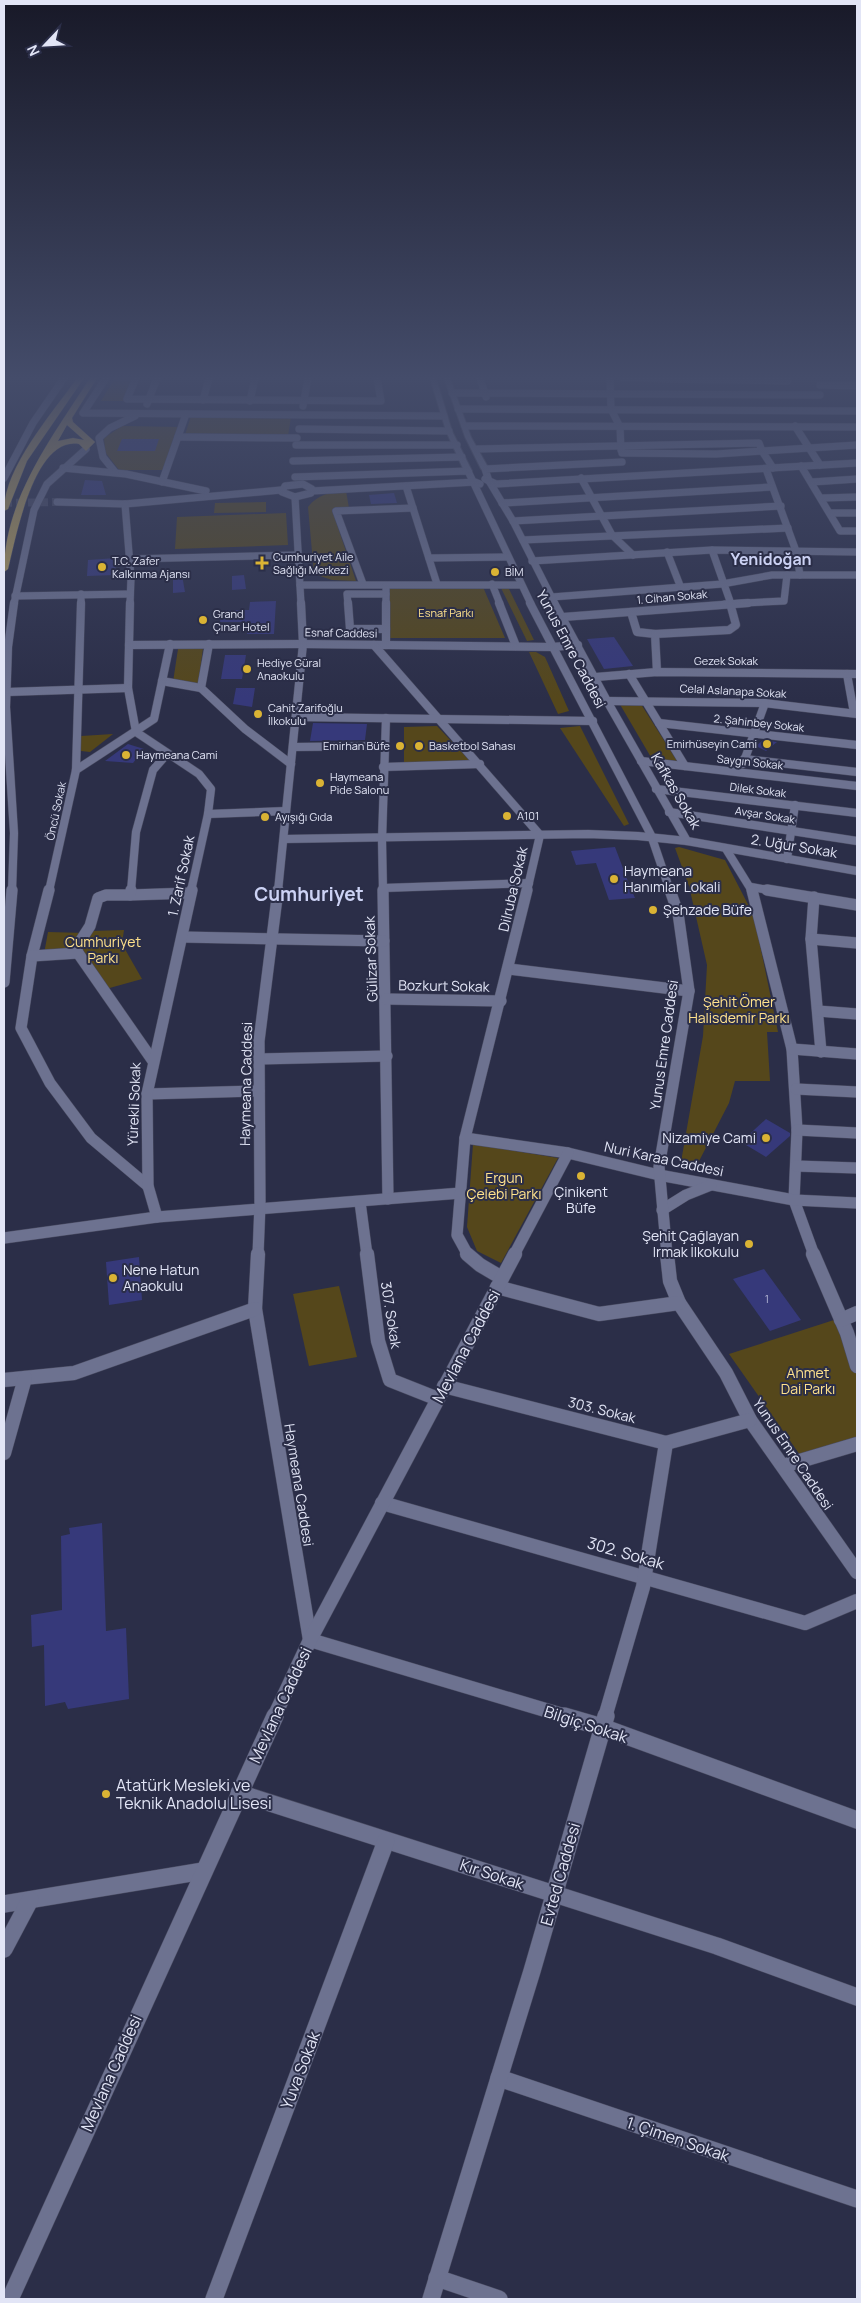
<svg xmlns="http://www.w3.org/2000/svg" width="861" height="2303" font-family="Manrope,sans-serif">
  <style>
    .green { fill: #55471b }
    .building { fill: #36397a }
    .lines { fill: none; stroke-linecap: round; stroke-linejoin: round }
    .tertiary-tunnel { stroke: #464962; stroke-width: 8; stroke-dasharray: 8 4; stroke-linecap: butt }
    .minor-far4-casing { stroke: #4a4c62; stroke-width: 8 }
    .minor-far3-casing { stroke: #4a4c62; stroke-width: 9 }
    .minor-far2-casing { stroke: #4a4c62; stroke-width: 12 }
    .minor-far1-casing { stroke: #4a4c62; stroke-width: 15 }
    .minor-casing { stroke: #4a4c62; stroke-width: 18 }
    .tertiary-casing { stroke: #4a4c62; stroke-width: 2 }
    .trunk-casing { stroke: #4a4c62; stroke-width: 1 }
    .minor-far4 { stroke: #6d7290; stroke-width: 7 }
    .minor-far3 { stroke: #6d7290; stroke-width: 8 }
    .minor-far2 { stroke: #6d7290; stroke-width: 11 }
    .minor-far1 { stroke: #6d7290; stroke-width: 14 }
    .minor { stroke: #6d7290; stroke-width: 17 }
    .tertiary { fill: #6d7290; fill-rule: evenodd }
    .trunk { fill: #b49d5b; fill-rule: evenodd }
    .poi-dot { fill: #dab334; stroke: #2b2e48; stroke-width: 2 }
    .labels { text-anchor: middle; stroke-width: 4; stroke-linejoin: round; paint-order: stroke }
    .far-poi-label { font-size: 11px; fill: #e2e5f6; stroke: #2b2e48; text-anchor: start }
    .far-street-label { font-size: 11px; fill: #e2e5f6; stroke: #2b2e48 }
    .far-park-label { font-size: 11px; fill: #ffe28c; stroke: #2b2e48 }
    .number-label { font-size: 11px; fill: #b7bad7 }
    .street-label { font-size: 14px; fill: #e2e5f6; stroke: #2b2e48 }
    .poi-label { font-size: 14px; fill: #e2e5f6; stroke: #2b2e48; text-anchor: start }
    .park-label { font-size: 14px; fill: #ffe28c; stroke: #2b2e48 }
    .far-district-label { font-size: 16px; font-weight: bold; fill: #ccd2f4; stroke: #2b2e48 }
    .near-street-label { font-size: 16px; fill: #e2e5f6; stroke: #2b2e48 }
    .near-poi-label { font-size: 16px; fill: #e2e5f6; stroke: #2b2e48; text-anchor: start }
    .district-label { font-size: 19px; font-weight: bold; fill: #ccd2f4; stroke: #2b2e48 }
  </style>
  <rect width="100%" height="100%" fill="#2b2e48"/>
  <!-- green -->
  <g class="green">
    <polygon points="115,378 135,378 125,401 101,401"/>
    <polygon points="191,416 291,417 288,436 185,435"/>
    <polygon points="122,426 180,427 164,470 119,470 105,452 104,438"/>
    <path d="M346 491 349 508 332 510 356 581 332 580 314 574 308 507C318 494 331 492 346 491Z"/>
    <polygon points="266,502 266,512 214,513 215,503"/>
    <polygon points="286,513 288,545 175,549 177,517"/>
    <polygon points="390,587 483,587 505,638 388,638"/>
    <polygon points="501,588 509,589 534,640 527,641"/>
    <polygon points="203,648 198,686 173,682 178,649"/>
    <polygon points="529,652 536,652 545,657 569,711 558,714"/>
    <polygon points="618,701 639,701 677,761 652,759"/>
    <polygon points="437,726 471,762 404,762 404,727"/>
    <polygon points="580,726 629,824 624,826 560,728"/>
    <polygon points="113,734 90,752 81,751 81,736"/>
    <polygon points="679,847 725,860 754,916 778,1032 767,1032 770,1081 735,1081 729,1103 697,1165 681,1162 703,1036 707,965 689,886 675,848"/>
    <polygon points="124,930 122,944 142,979 106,989 79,945 91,931"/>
    <polygon points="48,932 85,933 73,952 44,954"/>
    <polygon points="473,1144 558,1158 501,1263 477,1251 467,1227"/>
    <polygon points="339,1286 357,1357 309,1366 293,1294"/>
    <polygon points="837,1319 847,1342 857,1376 857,1440 800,1455 729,1354"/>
  </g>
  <!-- building -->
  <g class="building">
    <polygon points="122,439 159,439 155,451 117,451"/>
    <polygon points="85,480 102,481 106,495 81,495"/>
    <polygon points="394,493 397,503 371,504 369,495"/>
    <polygon points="116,558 115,575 87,576 88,560"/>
    <polygon points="182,575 185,592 173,593 173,576"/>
    <polygon points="244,575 246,589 232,590 232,576"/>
    <polygon points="276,601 274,634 247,634 247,622 220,622 221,610 249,610 250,602"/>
    <polygon points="614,637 633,666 604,669 587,639"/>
    <polygon points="225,655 246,655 242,679 221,679"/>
    <polygon points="236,688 255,688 252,707 233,704"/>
    <polygon points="313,723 367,724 365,740 310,741"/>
    <polygon points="763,740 777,742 766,751 756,746"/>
    <polygon points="128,744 144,749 133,763 105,761"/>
    <polygon points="615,847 629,884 635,898 609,900 596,863 576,865 571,851"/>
    <polygon points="766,1119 790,1133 790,1136 766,1157 741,1142"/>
    <polygon points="139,1257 142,1300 109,1305 106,1262"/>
    <polygon points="764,1269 801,1320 770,1331 733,1279"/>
    <polygon points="102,1523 106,1631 126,1628 129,1699 68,1709 65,1702 45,1706 44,1645 32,1647 31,1615 62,1610 61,1536 70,1534 69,1528"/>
  </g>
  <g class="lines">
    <!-- tertiary-tunnel -->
    <polyline class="tertiary-tunnel" points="4,503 57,502"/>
    <defs>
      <g id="minor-far4">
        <polyline points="106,378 83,413 444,416"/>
        <polyline points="136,378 127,399 381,401 377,378"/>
        <polyline points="480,378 486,397"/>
        <polyline points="610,378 611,409 620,427 621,450"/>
        <polyline points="623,378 788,381"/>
        <polyline points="820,385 857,386"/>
        <polyline points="452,393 820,395"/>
        <polyline points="203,400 209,378"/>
        <polyline points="250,401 255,378"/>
        <polyline points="147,404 157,378"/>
        <polyline points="303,406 308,378"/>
        <polyline points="458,409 857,411"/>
        <polyline points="465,426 857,427"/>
        <polyline points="795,426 820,465"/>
        <polyline points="299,429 449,431"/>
        <polyline points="178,437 297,438"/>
        <polyline points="296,445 457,445"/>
        <polyline points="477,449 759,443 762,451 716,454 622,453"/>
        <polyline points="293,461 462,457"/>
        <polyline points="801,466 840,531 857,531"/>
        <polyline points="63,468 126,474 206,491"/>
        <polyline points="773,468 762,451 857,445"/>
        <polyline points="766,469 796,551 800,575"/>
        <polyline points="115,472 103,457 99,438 110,428 135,416"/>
        <polyline points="295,477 468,471 531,604"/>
        <polyline points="4,478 33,423 64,378"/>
        <polyline points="581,478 612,535 633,555"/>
        <polyline points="485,479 496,484 857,463"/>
        <polyline points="162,482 186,414"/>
        <polyline points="812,482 857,479"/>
        <polygon points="303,484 312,489 311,493 295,497 282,492 285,486"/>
        <polyline points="406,486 437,584"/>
        <polyline points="312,491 475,482 480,484"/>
        <polyline points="295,497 301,604"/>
        <polyline points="822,498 857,497"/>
        <polyline points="57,502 125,504 281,490"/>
        <polyline points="502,503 772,487"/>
        <polyline points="125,504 131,578 130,604"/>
        <polyline points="831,513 857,513"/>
        <polyline points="513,521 781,506"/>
        <polyline points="523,540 788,528"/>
        <polyline points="712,550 731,604"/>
        <polyline points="667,552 681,588"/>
        <polyline points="429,558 508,557"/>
        <polyline points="130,559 298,555"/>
        <polyline points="532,561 712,550 857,552"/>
        <polyline points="363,584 336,511 413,508"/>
        <polyline points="492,584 500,604"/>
        <polyline points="300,585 521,585"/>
        <polyline points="386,586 386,604"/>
        <polyline points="15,596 130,594"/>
        <polyline points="552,597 722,584 772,575 857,575"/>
        <polyline points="14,604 34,510 47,484 86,449"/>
        <polyline points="81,604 81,594"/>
        <polyline points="348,604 347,594 386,594"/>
        <polyline points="555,604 513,521 489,481 485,469 622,462"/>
        <polyline points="725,604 784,601 787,575"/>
      </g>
      <g id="minor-far3">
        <polyline points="130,603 128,688 136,732"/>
        <polyline points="348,603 350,629 386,629"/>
        <polyline points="386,603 386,645"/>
        <polyline points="499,603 516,646"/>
        <polyline points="530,603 651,835 670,891"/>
        <polyline points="554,603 607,701 687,841 857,871"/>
        <polyline points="631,612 637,632 655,634 657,672"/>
        <polyline points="563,617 748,603"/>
        <polyline points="655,634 729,630 736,625 730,603"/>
        <polyline points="209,644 201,688 245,729 291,764"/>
        <polyline points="129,645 303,644 552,647 578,645"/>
        <polyline points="374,645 540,835 527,891"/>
        <polyline points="629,674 685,766"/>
        <polyline points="847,674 854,713"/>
        <polyline points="596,677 657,672 857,674"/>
        <polyline points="162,681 201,688"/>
        <polyline points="7,692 128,688"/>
        <polyline points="607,701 764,703 857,714"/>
        <polyline points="296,717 593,721"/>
        <polyline points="659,723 857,745"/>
        <polyline points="136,732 199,774 211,789 208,814 191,891"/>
        <polyline points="293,747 384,746"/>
        <polyline points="744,759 857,772"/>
        <polyline points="641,761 857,786"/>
        <polyline points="743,764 765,703"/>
        <polyline points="383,767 480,764"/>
        <polyline points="76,770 154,719 170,644"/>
        <polyline points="656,789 857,813"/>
        <polyline points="669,812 857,841"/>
        <polyline points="208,814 286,811"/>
        <polyline points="284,839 588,834 638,836 687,841"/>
        <polyline points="726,849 752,891"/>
        <polyline points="787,859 795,805"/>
        <polyline points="751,887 774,891"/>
        <polyline points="383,888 529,883"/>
        <polyline points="12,891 14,833 6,707 8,647 14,603"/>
        <polyline points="49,891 76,770 81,603"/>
        <polyline points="131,891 136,832 153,770 167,754"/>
        <polyline points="278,891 303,644 301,603"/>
        <polyline points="383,891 382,840 386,718"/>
      </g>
      <g id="minor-far2">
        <polyline points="49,890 32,956 21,1028 50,1083 91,1138 148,1186"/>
        <polyline points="383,890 388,1199"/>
        <polyline points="752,890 792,1049 797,1130 794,1200 814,1255"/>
        <polyline points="767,890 857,905"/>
        <polyline points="130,895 191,893"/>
        <polyline points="814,897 811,939 821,1052"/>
        <polyline points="182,937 384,941"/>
        <polyline points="811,939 857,943"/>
        <polyline points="78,953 76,948 90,926 98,898 106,895 130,895 131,890"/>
        <polyline points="78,953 153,1061"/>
        <polyline points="32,956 78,953"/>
        <polyline points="509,969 689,991"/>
        <polyline points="4,982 12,890"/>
        <polyline points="386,999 501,1001"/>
        <polyline points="818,1011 857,1014"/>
        <polyline points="792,1049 857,1054"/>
        <polyline points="259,1059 387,1056"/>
        <polyline points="796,1089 857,1092"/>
        <polyline points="147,1094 259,1091"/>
        <polyline points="797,1130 857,1133"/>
        <polyline points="465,1138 568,1153 659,1175 794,1200 857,1203"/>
        <polyline points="796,1166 857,1168"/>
        <polyline points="360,1202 367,1255"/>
        <polyline points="662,1210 686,1195 711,1185"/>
        <polyline points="157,1217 148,1186 147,1094 192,890"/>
        <polyline points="4,1238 157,1217 461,1193"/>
        <polyline points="258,1255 260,1204 259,1041 278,890"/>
        <polyline points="468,1255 457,1235 465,1138 527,890"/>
        <polyline points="514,1255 568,1153"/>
        <polyline points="667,1255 659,1167 689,991 678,913 670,890"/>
      </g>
      <g id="minor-far1">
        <polyline points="258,1254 255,1309 310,1640 569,1717"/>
        <polyline points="367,1254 378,1341 390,1380 438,1399"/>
        <polyline points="467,1254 480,1265 502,1278"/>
        <polyline points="667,1254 670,1281 679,1303 726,1373 750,1420 857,1572"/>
        <polyline points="813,1254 847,1333 857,1366"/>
        <polyline points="497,1287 599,1314 679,1303"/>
        <polyline points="841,1320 857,1313"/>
        <polyline points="4,1380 74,1373 255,1309"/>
        <polyline points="444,1386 666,1443 750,1420"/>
        <polyline points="4,1453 25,1378"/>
        <polyline points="783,1466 857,1444"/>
        <polyline points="382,1503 805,1623 857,1601"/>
        <polyline points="274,1717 310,1640 515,1254"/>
        <polyline points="605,1717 643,1587 666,1443"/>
      </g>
      <g id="minor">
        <polyline points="564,1716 602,1727 857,1820"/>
        <polyline points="239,1793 717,1946 857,1997"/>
        <polyline points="4,1904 203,1871"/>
        <polyline points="4,1949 30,1900"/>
        <polyline points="499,2078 857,2199"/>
        <polyline points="437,2278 499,2299"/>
        <polyline points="10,2299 275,1716"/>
        <polyline points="214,2299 386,1841"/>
        <polyline points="431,2299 532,1971 606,1716"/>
      </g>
      <g id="tertiary">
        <polygon points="430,378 436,378 452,431 472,471 471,473 464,471 446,431"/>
        <polygon points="444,378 450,378 471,437 489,469 488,471 481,469 465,437"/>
      </g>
      <g id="trunk">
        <path d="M77 378H84L27 461 8 509 4 511C4 467 52 414 77 378Z"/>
        <path d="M90 378H97L72 418 73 422 95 442 86 451 79 444C34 436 16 537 8 569L4 572C4 499 53 436 90 378ZM67 425 84 440 73 438 58 441Z"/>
      </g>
    </defs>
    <!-- minor-far4 casing -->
    <use href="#minor-far4" class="minor-far4-casing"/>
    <!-- minor-far3 casing -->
    <use href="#minor-far3" class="minor-far3-casing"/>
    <!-- minor-far2 casing -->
    <use href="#minor-far2" class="minor-far2-casing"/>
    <!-- minor-far1 casing -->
    <use href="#minor-far1" class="minor-far1-casing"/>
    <!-- minor casing -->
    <use href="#minor" class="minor-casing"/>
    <!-- tertiary casing -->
    <use href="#tertiary" class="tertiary-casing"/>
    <!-- trunk casing -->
    <use href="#trunk" class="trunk-casing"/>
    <!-- minor-far4 -->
    <use href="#minor-far4" class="minor-far4"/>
    <!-- minor-far3 -->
    <use href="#minor-far3" class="minor-far3"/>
    <!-- minor-far2 -->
    <use href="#minor-far2" class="minor-far2"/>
    <!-- minor-far1 -->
    <use href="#minor-far1" class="minor-far1"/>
    <!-- minor -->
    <use href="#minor" class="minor"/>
    <!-- tertiary -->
    <use href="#tertiary" class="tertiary"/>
    <!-- trunk -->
    <use href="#trunk" class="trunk"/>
  </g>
  <!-- sky -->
  <linearGradient id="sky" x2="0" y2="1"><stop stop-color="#181928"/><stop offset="0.54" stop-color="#444c6a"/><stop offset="1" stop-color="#444c6a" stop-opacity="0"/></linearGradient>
  <rect width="861" height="700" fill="url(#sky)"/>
  <!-- markers -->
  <g class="poi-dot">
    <path d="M259.5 555.5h5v5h5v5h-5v5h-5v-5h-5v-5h5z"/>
    <circle cx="102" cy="567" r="5"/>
    <circle cx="495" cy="572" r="5"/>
    <circle cx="203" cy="620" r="5"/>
    <circle cx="247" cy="669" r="5"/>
    <circle cx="258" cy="714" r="5"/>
    <circle cx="767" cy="744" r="5"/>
    <circle cx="400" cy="746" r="5"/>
    <circle cx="419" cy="746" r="5"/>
    <circle cx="126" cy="755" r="5"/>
    <circle cx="320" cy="783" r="5"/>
    <circle cx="507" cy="816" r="5"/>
    <circle cx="265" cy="817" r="5"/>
    <circle cx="614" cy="879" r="5"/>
    <circle cx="653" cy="910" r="5"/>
    <circle cx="766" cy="1138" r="5"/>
    <circle cx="581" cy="1176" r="5"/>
    <circle cx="749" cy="1244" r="5"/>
    <circle cx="113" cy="1278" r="5"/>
    <circle cx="106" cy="1794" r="5"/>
  </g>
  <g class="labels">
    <!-- far-poi labels -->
    <g class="far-poi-label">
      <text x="273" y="561">Cumhuriyet Aile<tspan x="273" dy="13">Sağlığı Merkezi</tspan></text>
      <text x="112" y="565">T.C. Zafer<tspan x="112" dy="13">Kalkınma Ajansı</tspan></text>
      <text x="505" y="576">BİM</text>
      <text x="213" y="618">Grand<tspan x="213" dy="13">Çınar Hotel</tspan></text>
      <text x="257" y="667">Hediye Güral<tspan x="257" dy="13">Anaokulu</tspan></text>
      <text x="268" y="712">Cahit Zarifoğlu<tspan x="268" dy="13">İlkokulu</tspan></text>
      <text x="757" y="748" text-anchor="end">Emirhüseyin Cami</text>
      <text x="390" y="750" text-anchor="end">Emirhan Büfe</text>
      <text x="429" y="750">Basketbol Sahası</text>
      <text x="136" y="759">Haymeana Cami</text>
      <text x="330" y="781">Haymeana<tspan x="330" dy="13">Pide Salonu</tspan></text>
      <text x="517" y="820">A101</text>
      <text x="275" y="821">Ayışığı Gıda</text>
    </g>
    <!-- far-street labels -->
    <g class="far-street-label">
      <text transform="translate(672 597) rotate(-5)" y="4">1. Cihan Sokak</text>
      <text transform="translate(341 633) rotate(1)" y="4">Esnaf Caddesi</text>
      <text x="726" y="665">Gezek Sokak</text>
      <text transform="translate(733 691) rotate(3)" y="4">Celal Aslanapa Sokak</text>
      <text transform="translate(759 723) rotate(6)" y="4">2. Şahinbey Sokak</text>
      <text transform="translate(750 762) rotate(6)" y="4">Saygın Sokak</text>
      <text transform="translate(758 790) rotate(7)" y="4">Dilek Sokak</text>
      <text transform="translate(56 811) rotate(-78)" y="4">Öncü Sokak</text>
      <text transform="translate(765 815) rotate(9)" y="4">Avşar Sokak</text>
    </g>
    <!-- far-park labels -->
    <g class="far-park-label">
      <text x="446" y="617">Esnaf Parkı</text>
    </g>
    <!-- number labels -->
    <g class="number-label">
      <text x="767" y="1303">1</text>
    </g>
    <!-- street labels -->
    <g class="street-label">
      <text transform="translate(571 649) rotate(62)" y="5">Yunus Emre Caddesi</text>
      <text transform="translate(676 791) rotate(60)" y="5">Kafkas Sokak</text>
      <text transform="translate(794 846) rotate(9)" y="5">2. Uğur Sokak</text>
      <text transform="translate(181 876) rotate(-78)" y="5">1. Zarif Sokak</text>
      <text transform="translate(513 889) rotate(-77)" y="5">Dilruba Sokak</text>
      <text transform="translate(371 959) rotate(-92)" y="5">Gülizar Sokak</text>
      <text transform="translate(444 986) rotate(1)" y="5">Bozkurt Sokak</text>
      <text transform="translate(664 1045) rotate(-82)" y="5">Yunus Emre Caddesi</text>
      <text transform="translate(246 1084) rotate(-89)" y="5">Haymeana Caddesi</text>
      <text transform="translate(134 1104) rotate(-88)" y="5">Yürekli Sokak</text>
      <text transform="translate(664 1159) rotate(12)" y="5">Nuri Karaa Caddesi</text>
      <text transform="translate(391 1315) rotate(81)" y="5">307. Sokak</text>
      <text transform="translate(602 1410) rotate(14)" y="5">303. Sokak</text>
      <text transform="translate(793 1454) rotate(56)" y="5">Yunus Emre Caddesi</text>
      <text transform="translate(299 1485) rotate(81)" y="5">Haymeana Caddesi</text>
    </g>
    <!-- poi labels -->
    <g class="poi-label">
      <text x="624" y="876">Haymeana<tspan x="624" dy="16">Hanımlar Lokali</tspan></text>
      <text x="663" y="915">Şehzade Büfe</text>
      <text x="756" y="1143" text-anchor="end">Nizamiye Cami</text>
      <text x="581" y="1197" text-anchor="middle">Çinikent<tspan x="581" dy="16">Büfe</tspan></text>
      <text x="739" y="1241" text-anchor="end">Şehit Çağlayan<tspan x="739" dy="16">Irmak İlkokulu</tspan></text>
      <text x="123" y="1275">Nene Hatun<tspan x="123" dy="16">Anaokulu</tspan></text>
    </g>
    <!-- park labels -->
    <g class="park-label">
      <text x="103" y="947">Cumhuriyet<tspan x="103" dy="16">Parkı</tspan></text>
      <text x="739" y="1007">Şehit Ömer<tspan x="739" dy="16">Halisdemir Parkı</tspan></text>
      <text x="504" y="1183">Ergun<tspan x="504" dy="16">Çelebi Parkı</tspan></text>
      <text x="808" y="1378">Ahmet<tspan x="808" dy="16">Dai Parkı</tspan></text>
    </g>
    <!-- far-district labels -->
    <g class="far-district-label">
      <text x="771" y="565">Yenidoğan</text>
    </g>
    <!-- near-street labels -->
    <g class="near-street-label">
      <text transform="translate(466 1346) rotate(-62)" y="6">Mevlana Caddesi</text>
      <text transform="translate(626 1553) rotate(16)" y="6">302. Sokak</text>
      <text transform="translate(280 1705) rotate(-65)" y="6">Mevlana Caddesi</text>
      <text transform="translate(586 1724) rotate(18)" y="6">Bilgiç Sokak</text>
      <text transform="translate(492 1874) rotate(18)" y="6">Kır Sokak</text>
      <text transform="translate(560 1874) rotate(-74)" y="6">Evted Caddesi</text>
      <text transform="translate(300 2070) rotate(-69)" y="6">Yuva Sokak</text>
      <text transform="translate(111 2073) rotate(-66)" y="6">Mevlana Caddesi</text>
      <text transform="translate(678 2139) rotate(19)" y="6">1. Çimen Sokak</text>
    </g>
    <!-- near-poi labels -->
    <g class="near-poi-label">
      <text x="116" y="1791">Atatürk Mesleki ve<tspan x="116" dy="18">Teknik Anadolu Lisesi</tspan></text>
    </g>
    <!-- district labels -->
    <g class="district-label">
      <text x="309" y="901">Cumhuriyet</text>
    </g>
  </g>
  <!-- border -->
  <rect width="861" height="2303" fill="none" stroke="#e2e5f6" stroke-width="10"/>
  <!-- north arrow -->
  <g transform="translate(45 45) rotate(245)" stroke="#2b2e48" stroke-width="4" paint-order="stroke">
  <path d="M0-4L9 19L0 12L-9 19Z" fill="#e2e5f6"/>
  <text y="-8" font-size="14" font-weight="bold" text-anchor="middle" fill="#e2e5f6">N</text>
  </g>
</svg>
